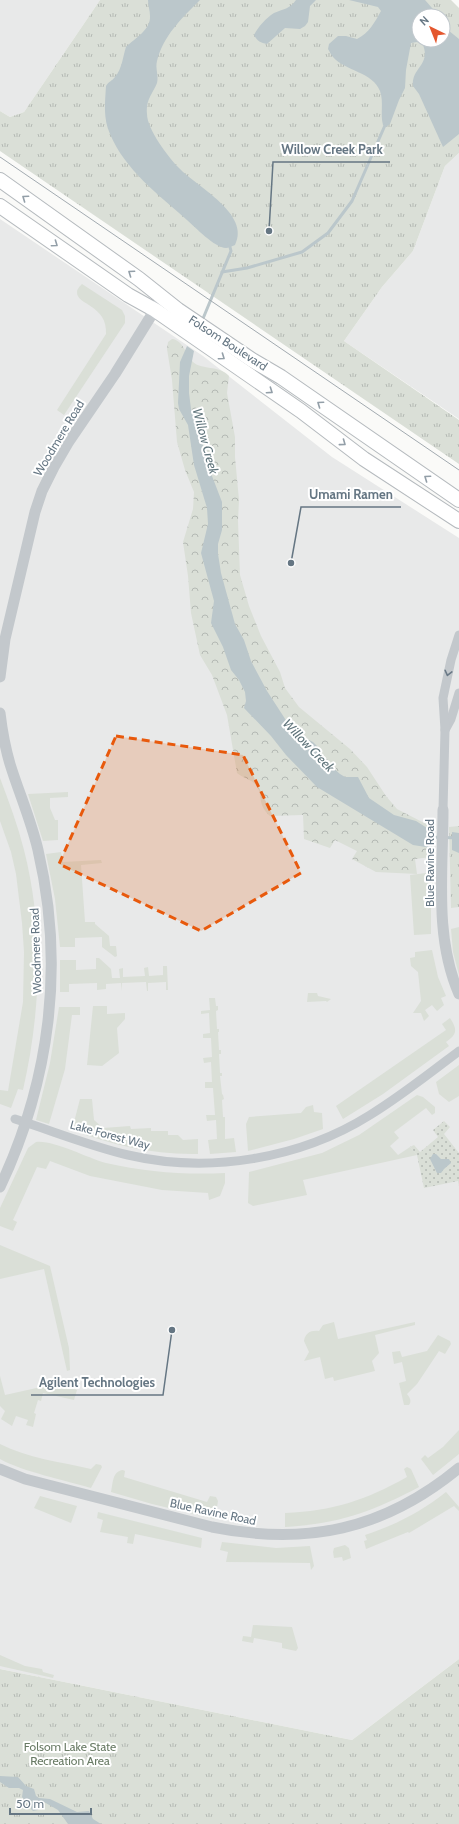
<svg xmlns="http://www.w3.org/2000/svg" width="459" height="1824" font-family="Cabin,sans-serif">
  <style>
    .built { fill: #e8e9e9 }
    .grass { fill: #dadfd7 }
    .forest { fill: url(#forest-crowns) }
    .park { fill: url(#park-tufts); fill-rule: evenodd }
    .garden { fill: url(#garden-dots) }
    .water { fill: #bbc7cb }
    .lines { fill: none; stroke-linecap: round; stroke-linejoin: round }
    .stream { stroke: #bbc7cb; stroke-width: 3 }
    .primary-casing { stroke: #b5babe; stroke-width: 16 }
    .minor { stroke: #c3c8cc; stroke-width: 9 }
    .tertiary { stroke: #c3c8cc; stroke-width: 11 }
    .primary { stroke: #fff; stroke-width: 14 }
    .tram { stroke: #a2aab0; stroke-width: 1 }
    .oneway { stroke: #939fa8 }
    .oneway2 { stroke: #6a7a87 }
    .marked { fill: #e8590c; fill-opacity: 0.2; stroke: #e8590c; stroke-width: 3; stroke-dasharray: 8 5; stroke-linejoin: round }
    .labels { text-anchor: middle; stroke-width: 4; stroke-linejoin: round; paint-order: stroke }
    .street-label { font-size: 12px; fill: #657683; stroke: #fff }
    .park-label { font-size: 12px; fill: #687a64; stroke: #fff }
    .water-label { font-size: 13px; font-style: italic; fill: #60757c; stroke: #fff }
    .leader { fill: none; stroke: #657683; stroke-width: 1.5 }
    .callout-dot { fill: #657683; stroke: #fff; stroke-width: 1.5 }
    .callout-label { font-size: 13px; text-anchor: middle; font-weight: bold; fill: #657683; stroke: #fff; stroke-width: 4; stroke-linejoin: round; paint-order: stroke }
  </style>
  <defs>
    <pattern id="forest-crowns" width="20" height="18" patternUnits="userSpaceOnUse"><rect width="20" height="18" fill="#dadfd7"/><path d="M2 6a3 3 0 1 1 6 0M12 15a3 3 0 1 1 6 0" fill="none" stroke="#b4b9b4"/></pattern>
    <pattern id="park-tufts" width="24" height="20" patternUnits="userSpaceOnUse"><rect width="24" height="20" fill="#dadfd7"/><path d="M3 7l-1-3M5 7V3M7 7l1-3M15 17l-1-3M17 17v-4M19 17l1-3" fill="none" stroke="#b4b9b4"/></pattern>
    <pattern id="garden-dots" width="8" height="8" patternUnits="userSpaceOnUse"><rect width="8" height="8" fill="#dadfd7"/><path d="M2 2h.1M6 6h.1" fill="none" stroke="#b4b9b4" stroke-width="1.8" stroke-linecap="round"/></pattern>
  </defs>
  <rect width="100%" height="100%" fill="#fafaf8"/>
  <!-- built -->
  <g class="built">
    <polygon points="0,0 100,0 24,112 10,117 0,111"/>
    <polygon points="459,153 459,419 344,341 382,287 413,251 445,166"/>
    <polygon points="0,219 203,356 332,457 459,538 459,1659 352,1740 0,1669"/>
  </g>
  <!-- grass -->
  <g class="grass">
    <path d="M82 284 122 310 125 316V323L64 415 57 410 106 334C108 305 76 305 77 292 77 289 80 286 82 284Z"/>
    <path d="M0 778C9 802 18 826 24 850 44 929 41 1011 23 1090L18 1089 11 1108 0 1104V1090L8 1091 23 1002 24 952 22 923 16 874 11 852 0 821Z"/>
    <polygon points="68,792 68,797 50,798 50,808 55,820 58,820 58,840 43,841 28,794"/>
    <polygon points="61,852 63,862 101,860 102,863 81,865 85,922 95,922 95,924 109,936 110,946 116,946 117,956 115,957 102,947 102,937 75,938 75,947 60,947 55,899 46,854"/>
    <polygon points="434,872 431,899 431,934 414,935 410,875"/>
    <polygon points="459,927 459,975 453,952 451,929"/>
    <polygon points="432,950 438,977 446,996 441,998 444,1005 437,1011 432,1005 425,1010 429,1016 424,1021 421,1013 413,1013 421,1001 418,972 411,966 410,958 415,957 415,952"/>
    <polygon points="96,958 99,958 111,969 112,978 120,978 119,969 123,968 123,977 145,976 144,968 148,967 149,976 163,975 163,966 167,966 168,990 166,990 166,982 148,983 148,991 147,991 146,982 122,983 122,991 121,983 106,984 106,989 97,990 97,983 69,984 69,992 60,992 60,960 76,960 76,970 96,969"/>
    <polygon points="308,993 317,993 318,996 331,999 327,1002 326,1001 307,1002"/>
    <polygon points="209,998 215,998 216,1006 218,1006 218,1010 216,1011 217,1029 219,1029 219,1032 218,1032 219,1050 221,1050 221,1054 219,1054 220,1073 222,1073 222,1076 220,1076 222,1094 223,1095 224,1099 222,1100 223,1117 225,1117 225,1139 234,1138 236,1152 210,1154 208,1140 217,1139 216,1120 207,1121 206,1115 215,1115 213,1088 205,1088 205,1082 212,1082 211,1062 204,1063 203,1058 212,1057 211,1038 203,1038 203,1034 210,1033 209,1013 201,1014 201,1011 210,1010"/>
    <polygon points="93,1006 107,1006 107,1014 125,1013 125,1019 117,1028 119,1053 102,1066 87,1065"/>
    <polygon points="59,1007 80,1007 80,1015 72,1015 65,1069 49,1124 36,1120 50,1063"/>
    <path d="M450 1018C457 1029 458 1034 446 1042L449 1046 383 1094 343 1119 336 1106 446 1030 442 1024Z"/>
    <polygon points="459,1065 459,1096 449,1102 439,1094 436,1082"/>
    <polygon points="417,1095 423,1097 435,1107 435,1113 432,1115 426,1108 394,1132 399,1138 390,1146 398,1155 410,1147 417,1155 303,1180 307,1195 253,1206 248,1203 249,1172 322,1153 359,1135"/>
    <path d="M80 1099H92L94 1120 103 1128 130 1126 131 1129 151 1128V1131H168V1135H178L183 1140 198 1139V1154C153 1155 113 1145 72 1130Z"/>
    <polygon points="313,1105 314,1112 322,1113 323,1129 294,1139 248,1151 246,1124 249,1117 301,1113 306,1107"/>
    <path d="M36 1142C54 1140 87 1158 106 1163 146 1172 185 1175 225 1173V1183L220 1196 209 1200 208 1193 162 1190 90 1176 50 1161 46 1169 37 1167 13 1220 17 1222 13 1231 0 1226V1208L28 1148Z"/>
    <polygon points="0,1245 50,1266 69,1348 70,1370 67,1371 44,1269 0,1279"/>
    <path d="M334 1322 338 1339 415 1322V1325L375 1335 379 1353 372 1361 375 1371 334 1381 333 1377 325 1379 320 1357 304 1361 309 1352 304 1341C305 1333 311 1330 319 1331L323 1325Z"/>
    <path d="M438 1335 450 1341 451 1344 445 1354 439 1351 417 1384 407 1394C410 1398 412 1401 409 1405H404L399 1383 406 1381 402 1362 394 1364 392 1352 400 1351 402 1357 427 1351Z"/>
    <polygon points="0,1376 5,1395 59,1383 60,1385 69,1380 71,1381 69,1387 77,1390 74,1400 43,1393 41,1401 38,1400 34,1413 36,1414 33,1427 26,1425 28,1420 16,1416 12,1426 1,1419 5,1411 0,1406"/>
    <polygon points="459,1430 459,1454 433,1475 421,1459 425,1455 428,1458 443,1447"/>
    <path d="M0 1444C27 1458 61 1462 91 1469L96 1464 101 1465 102 1467 91 1488C64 1480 24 1472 0 1459Z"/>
    <path d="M407 1467 411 1469 419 1487C372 1512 338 1524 285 1527V1513C333 1511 366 1500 407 1477L404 1469Z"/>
    <path d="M123 1470 125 1471 124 1477 207 1502 210 1496 216 1497 218 1501 215 1519 152 1504 111 1492C113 1484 112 1471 123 1470Z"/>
    <path d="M446 1492 459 1507V1511L454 1506 409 1533 408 1532 366 1549 364 1541 367 1540 365 1535C395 1525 421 1512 446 1492Z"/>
    <polygon points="40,1496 77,1506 71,1523 34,1508"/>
    <polygon points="98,1512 202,1538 201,1548 135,1534 133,1544 127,1543 128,1537 100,1532 103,1520 97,1518"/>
    <polygon points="222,1542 276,1548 310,1546 314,1566 311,1570 310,1563 226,1562 228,1552 220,1550"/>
    <polygon points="345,1545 349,1548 351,1558 343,1561 342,1557 334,1558 333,1552 334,1548"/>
    <polygon points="253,1625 292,1627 298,1648 296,1651 282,1648 282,1643 254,1638 253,1643 242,1641 243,1636 251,1637"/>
    <polygon points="0,1655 25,1666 42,1669 43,1672 54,1675 53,1678 0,1666"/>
  </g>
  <!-- forest -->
  <path class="forest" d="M172 339C183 340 186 355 193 362 201 370 219 365 229 376L227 393 235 437V457L239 500 238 521 240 575 249 606 261 636 280 672 285 688 299 707 350 749 367 767 386 796 397 809 432 827V857L415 859 417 874 376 872 352 859 357 851 335 840 330 848 304 839 303 815 270 816C256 803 264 796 256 785 251 779 243 778 237 773L227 715 212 675 200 655 191 613 188 576 183 542 193 509 194 492 185 470 177 442 172 380 167 349 168 342Z"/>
  <!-- park -->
  <g class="park">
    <path d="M100 0H451L459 8V153L445 166 413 251 382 287 344 341 459 420V464L0 151V111L10 117 24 112ZM419 16H443V40H419Z"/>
    <polygon points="459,826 459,907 451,908 449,827"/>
    <polygon points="459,1659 459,1824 0,1824 0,1669 352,1740"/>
  </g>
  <!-- garden -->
  <polygon class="garden" points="444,1121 450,1127 444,1134 459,1153 459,1186 458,1181 424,1188 417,1155 410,1147 414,1145 420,1152 438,1137 433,1130"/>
  <!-- water -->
  <g class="water">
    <path d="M148 0H200C182 18 163 36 157 61 155 68 159 76 157 83 152 95 146 99 147 114 147 129 168 157 179 168 197 187 251 214 235 245 232 246 228 248 226 248 215 248 195 227 187 220 159 195 125 170 110 134 103 118 105 103 106 86 109 81 112 81 115 77 122 69 123 56 126 47 134 39 151 30 150 16 150 11 148 5 148 0Z"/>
    <path d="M296 0H316L310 6 308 22 305 26 300 29 285 28 267 44C261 43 257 41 254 35 258 27 266 18 274 13 283 9 290 9 296 0Z"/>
    <path d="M349 0H425L439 16H419V40H443V26L459 39V134L443 147 419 94 413 86C411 68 431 65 423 45L417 42 411 43 406 70 405 88 399 100 390 124 386 127 383 125C380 114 384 102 380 91 373 72 345 71 333 57 331 55 330 52 328 49L329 44 338 36H346L357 39C369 33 375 22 381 11L378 7Z"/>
    <polygon points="187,346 194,351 189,376 189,393 191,409 197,420 207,463 222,502 222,530 218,544 218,554 221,573 235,624 244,640 251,661 267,691 291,728 301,736 313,742 317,746 321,757 340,774 345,777 358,777 369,798 394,815 416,821 427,828 432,829 432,848 413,845 317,787 286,755 271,736 244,708 246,701 245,692 239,680 231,670 223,647 211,623 214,601 201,553 208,524 207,508 194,465 188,425 179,409 178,403 180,362"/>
    <polygon points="452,832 459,833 459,853 452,850"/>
    <polygon points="433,1154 436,1154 441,1159 449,1159 451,1163 444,1169 441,1173 437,1173 430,1159"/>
    <polygon points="0,1776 18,1777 26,1786 34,1789 36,1796 39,1798 50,1799 77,1812 89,1811 93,1819 101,1824 68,1824 58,1810 44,1802 39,1804 38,1810 33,1811 31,1809 32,1801 25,1801 22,1797 23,1790 19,1788 9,1788 0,1782"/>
  </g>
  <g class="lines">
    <!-- stream -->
    <g class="stream">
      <polyline points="222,272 247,268 302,252 328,233 352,201 386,123"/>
      <polyline points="202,321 231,251 229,243"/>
      <polyline points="429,837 459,838"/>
    </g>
    <defs>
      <g id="primary">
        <polyline points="0,180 139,279 178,310 252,360 281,377 459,500"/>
        <polyline points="0,206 128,295 155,310 301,411 364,459 459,521"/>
      </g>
    </defs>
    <!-- primary casing -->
    <use href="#primary" class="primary-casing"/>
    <!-- minor -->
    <g class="minor">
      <polyline points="445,730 451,719 459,693"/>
      <polyline points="443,810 445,730 443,698 451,660 459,635"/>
      <path d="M15 1119C53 1131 90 1146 128 1155 209 1174 300 1159 370 1115 401 1096 430 1073 459 1051"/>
    </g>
    <!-- tertiary -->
    <g class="tertiary">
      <polyline points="0,677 5,639 35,512 42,491 54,467 68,443 115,374 159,303"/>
      <path d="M0 713C2 730 5 747 10 764 19 793 31 820 38 850 65 965 50 1081 0 1187"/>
      <path d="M443 810C443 871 434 937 459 994"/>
      <path d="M0 1469 25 1479 212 1527C306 1546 384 1530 459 1468"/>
    </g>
    <!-- primary -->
    <use href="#primary" class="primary"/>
    <!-- tram -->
    <polyline class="tram" points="0,157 459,470"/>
  </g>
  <!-- one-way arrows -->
  <defs><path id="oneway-chevron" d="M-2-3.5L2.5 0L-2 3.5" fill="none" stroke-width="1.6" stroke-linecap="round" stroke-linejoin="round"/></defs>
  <g class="oneway">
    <use href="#oneway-chevron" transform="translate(25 198) rotate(-145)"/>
    <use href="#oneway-chevron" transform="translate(55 244) rotate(35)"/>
    <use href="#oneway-chevron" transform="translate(131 273) rotate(-145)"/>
    <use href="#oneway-chevron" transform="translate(222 357) rotate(35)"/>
    <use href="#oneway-chevron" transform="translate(270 391) rotate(34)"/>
    <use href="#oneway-chevron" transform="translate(320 404) rotate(-145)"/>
    <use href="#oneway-chevron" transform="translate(343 443) rotate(36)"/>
    <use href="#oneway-chevron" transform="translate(427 478) rotate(-145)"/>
  </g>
  <use class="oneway2" href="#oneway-chevron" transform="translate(448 673) rotate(104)"/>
  <!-- marked area -->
  <path class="marked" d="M116 736 243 755 301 873 201 931 59 864Z"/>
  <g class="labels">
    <!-- street labels -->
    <g class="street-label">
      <text transform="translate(228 343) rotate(33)" y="4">Folsom Boulevard</text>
      <text transform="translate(59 438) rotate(-59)" y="4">Woodmere Road</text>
      <text transform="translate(430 863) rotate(-90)" y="4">Blue Ravine Road</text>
      <text transform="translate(36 951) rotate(-92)" y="4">Woodmere Road</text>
      <text transform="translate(110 1135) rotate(15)" y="4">Lake Forest Way</text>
      <text transform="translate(213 1512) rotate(12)" y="4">Blue Ravine Road</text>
    </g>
    <!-- park labels -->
    <g class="park-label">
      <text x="70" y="1751">Folsom Lake State<tspan x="70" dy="14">Recreation Area</tspan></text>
    </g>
    <!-- water labels -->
    <g class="water-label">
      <text transform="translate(206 441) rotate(75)" y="5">Willow Creek</text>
      <text transform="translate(309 745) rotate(46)" y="5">Willow Creek</text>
    </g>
  </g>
  <!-- callouts -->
  <path class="leader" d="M269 231L273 162H390M291 563L301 507H401M172 1330L163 1395H31"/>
  <g class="callout-dot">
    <circle cx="269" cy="231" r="4"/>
    <circle cx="291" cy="563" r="4"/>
    <circle cx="172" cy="1330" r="4"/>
  </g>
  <g class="callout-label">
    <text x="332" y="154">Willow Creek Park</text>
    <text x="351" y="499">Umami Ramen</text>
    <text x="97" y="1387">Agilent Technologies</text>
  </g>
  <!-- north arrow -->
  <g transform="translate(431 28) rotate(317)"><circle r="19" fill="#ffffff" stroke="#c1c8cd"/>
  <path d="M0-3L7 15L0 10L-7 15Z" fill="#e4572e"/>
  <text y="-6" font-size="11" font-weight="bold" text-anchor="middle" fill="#657683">N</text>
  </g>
  <!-- scale -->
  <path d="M10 1808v6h81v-6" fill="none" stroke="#657683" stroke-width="2"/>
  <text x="16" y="1808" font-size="12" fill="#657683" stroke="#ffffff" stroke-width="3" paint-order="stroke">50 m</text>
</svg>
